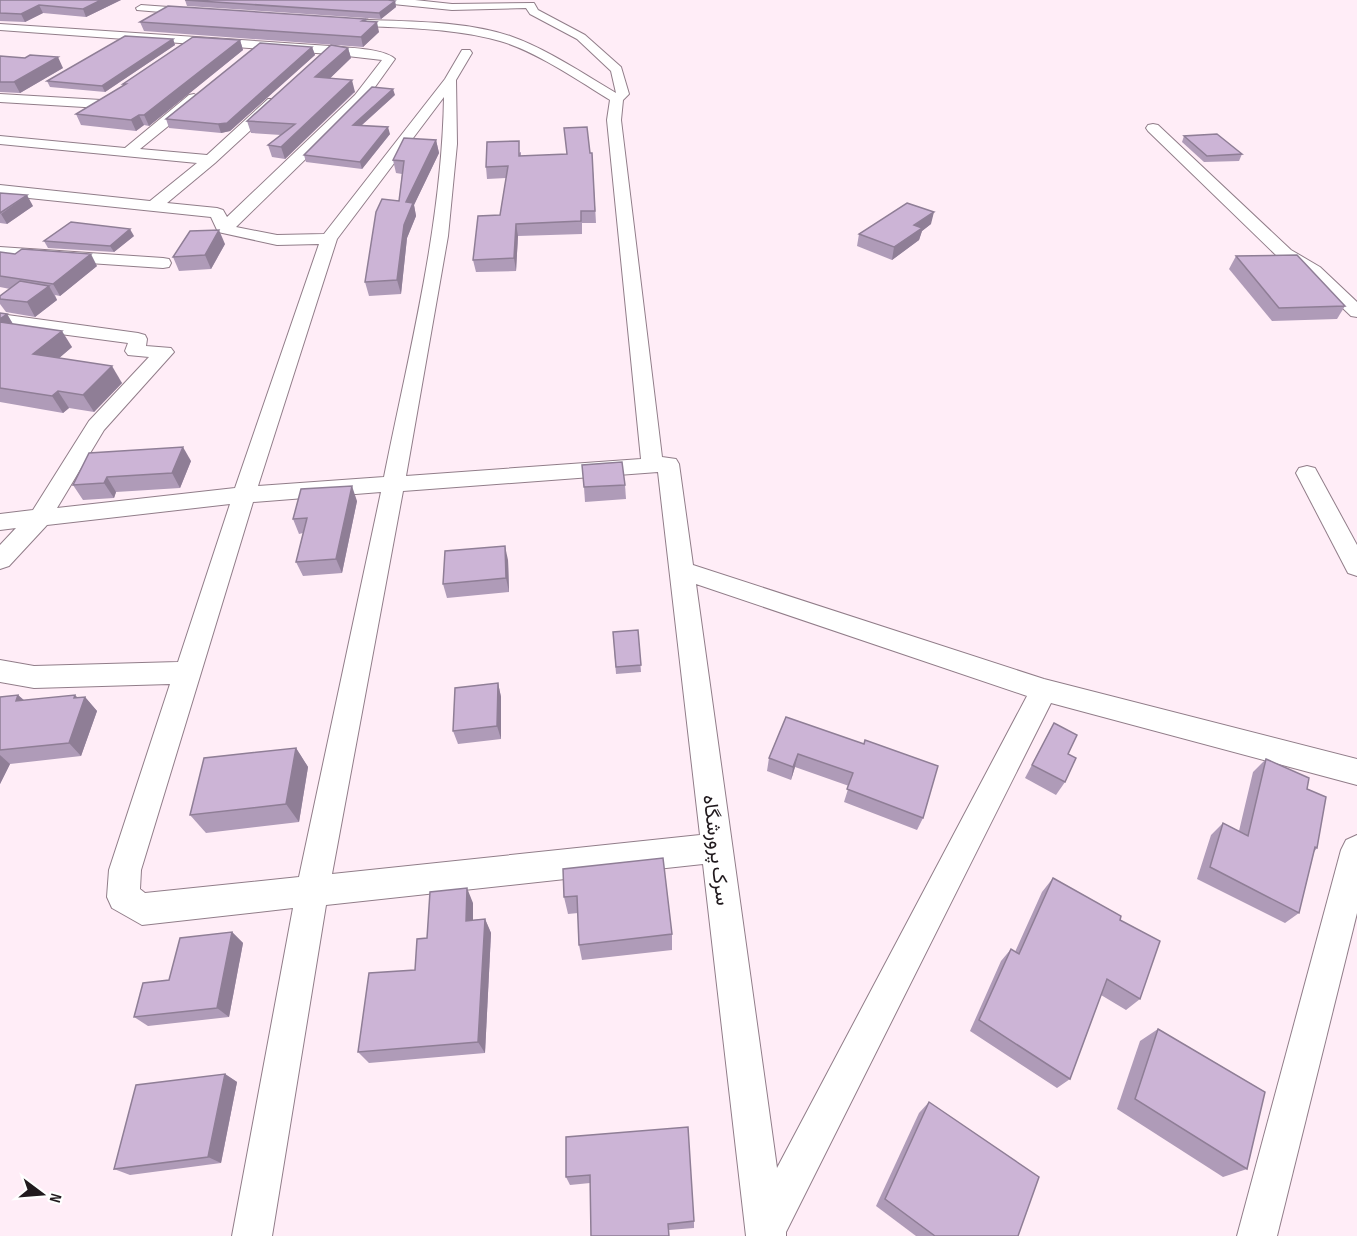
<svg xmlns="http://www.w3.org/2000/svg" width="1357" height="1236" font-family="'Sofia Sans Condensed',Vazirmatn,sans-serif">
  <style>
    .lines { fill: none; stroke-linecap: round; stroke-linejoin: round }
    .minor-casing { stroke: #917d89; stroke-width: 2 }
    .minor { fill: #fff; fill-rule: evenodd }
    .wall { fill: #af9bb8 }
    .shaded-wall { fill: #8f7e96 }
    .building { fill: #ccb4d6; stroke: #8f7e96; stroke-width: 1.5 }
    .labels { text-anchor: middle; stroke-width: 6; stroke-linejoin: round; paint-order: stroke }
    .near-street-label { font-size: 20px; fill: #211a1e; stroke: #fff }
  </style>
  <rect width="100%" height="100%" fill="#ffedf7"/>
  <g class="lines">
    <defs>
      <g id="minor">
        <path d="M378 0H415L452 4 534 3 538 10 585 35 621 67 629 94 623 100 621 120 662 457 676 459 679 464 693 565 1044 679 1357 759V785L1051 703 786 1232V1236H746L703 864 326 905 272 1236H232L293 908 142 925 112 908 107 897 109 870 170 684 34 688 0 682V660L34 666 178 662 230 504 47 525 9 566 0 569V545L16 528 0 530V514L33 510 89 421 149 357 128 355 125 351 128 343 0 326V314L138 333 145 335 147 339 146 346 171 348 174 352 104 430 57 508 235 488 319 244 277 245 218 232 211 217 0 195V185L150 201 197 163 0 144V136L125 148 189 95 194 94 201 98 199 101 140 149 207 155 268 99H278L280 102 278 105 215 163 167 203 217 208 223 210 227 217 355 95 382 60 330 54 0 30V24L330 46C346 48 384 48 395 59L365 101 236 227 277 235 324 234 445 79 462 50H470L472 53 456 80 457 144 448 236 406 476 641 459 607 120 610 100C579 81 535 51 500 41 450 27 396 28 344 25L338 22 344 19C398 22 458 19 510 36 547 49 582 73 616 93L611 71 577 39 530 14 526 8 452 10 383 3ZM444 97C442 226 409 352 384 477L258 486 337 239ZM658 472 700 835 332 874 403 491ZM381 492 299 877 145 893 140 889 141 870 253 502ZM696 584 1027 696 777 1168Z"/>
        <polygon points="141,5 196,9 201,12 196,15 137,10 136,8"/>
        <polygon points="0,94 101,100 108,104 101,108 0,102"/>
        <polygon points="1153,124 1158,125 1291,250 1320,267 1357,302 1357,317 1351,316 1308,275 1279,258 1148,131 1146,128 1148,125"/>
        <polygon points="0,247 163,258 169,259 171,263 169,267 163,268 0,257"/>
        <polygon points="1307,466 1315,468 1357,545 1357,576 1348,573 1296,473 1299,468"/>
        <polygon points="1357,835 1357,913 1277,1236 1237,1236 1341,850 1346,840"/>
      </g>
    </defs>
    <!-- minor casing -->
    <use href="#minor" class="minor-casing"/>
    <!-- minor -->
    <use href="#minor" class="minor"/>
  </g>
  <!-- wall -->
  <g class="wall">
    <polygon points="0,0 121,0 86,17 43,13 25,22 0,21"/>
    <polygon points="185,0 395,1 396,7 381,19 187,6"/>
    <polygon points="366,19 367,22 379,32 363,47 144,31 140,22"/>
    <polygon points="173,39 175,45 105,92 50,87 47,81"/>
    <polygon points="240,40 243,50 149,126 144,125 136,131 81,125 76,114 124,85 123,84"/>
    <polygon points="312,47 315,55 230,131 221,133 169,128 166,119"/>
    <polygon points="348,48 351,58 330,78 355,92 285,159 272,157 268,145 281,135 251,133 247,121"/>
    <polygon points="0,56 63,68 20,93 0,92"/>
    <polygon points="395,95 361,126 390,134 362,169 306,162 304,155"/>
    <polygon points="1184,136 1242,154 1239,161 1204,162 1182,142"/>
    <polygon points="436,140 439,153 414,205 416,216 407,238 401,294 369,296 365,282 399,201 402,174 396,173 393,160"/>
    <polygon points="521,152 521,156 592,153 596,223 582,223 582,234 518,236 516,271 476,272 473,260 500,215 506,178 487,179 486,167"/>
    <polygon points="0,193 33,206 7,224 0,223"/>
    <polygon points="931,224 922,231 919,240 892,260 857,246 859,234"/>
    <polygon points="134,236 114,252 48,248 44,241"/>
    <polygon points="225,244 211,269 179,271 173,257"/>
    <polygon points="0,252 97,266 60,296 55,295 57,300 35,317 6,312 0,304 0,296 10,289 0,287"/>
    <polygon points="1236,256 1345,306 1337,319 1272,321 1229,269"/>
    <polygon points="0,313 7,314 13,324 72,347 59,358 122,383 94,412 69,408 63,413 0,402"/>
    <polygon points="89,453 191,461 180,488 116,492 114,498 83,500 73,485"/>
    <polygon points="625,485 626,499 585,502 584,487"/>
    <polygon points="357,501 342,573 303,576 296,562 303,533 299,534 293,519"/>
    <polygon points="508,560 509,592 447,598 443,584"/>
    <polygon points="638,630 641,672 616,674 613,632"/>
    <polygon points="498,683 501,697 501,739 458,744 453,731"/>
    <polygon points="18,695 24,700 85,697 97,711 81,756 10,764 0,784 0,697"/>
    <polygon points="786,717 923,818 917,830 844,802 849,786 795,767 791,780 767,771 769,758"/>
    <polygon points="1054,723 1065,782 1056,795 1025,778"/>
    <polygon points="296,748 308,767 299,822 206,833 190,815"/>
    <polygon points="1266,759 1307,789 1317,848 1314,852 1299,913 1285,923 1197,879 1211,835 1223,823 1239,831 1253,772"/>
    <polygon points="563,869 672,934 672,950 582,960 579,945 578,913 568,914 564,897"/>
    <polygon points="1053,878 1120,920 1140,999 1126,1010 1101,995 1070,1079 1057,1088 970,1031 1001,961 1011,949 1015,952 1042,892"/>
    <polygon points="473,903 473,920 485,919 491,933 485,1053 369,1063 358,1052 415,970 427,938"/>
    <polygon points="232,932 243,943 229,1017 148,1026 134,1017 169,980"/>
    <polygon points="1158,1029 1247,1169 1223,1177 1117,1109 1140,1041"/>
    <polygon points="225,1074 237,1082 221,1163 130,1175 114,1169"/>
    <polygon points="929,1102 1018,1236 916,1236 876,1206 919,1113"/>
    <polygon points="566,1137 694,1221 694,1228 669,1230 590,1183 570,1185 566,1177"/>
  </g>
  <!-- shaded-wall -->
  <g class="shaded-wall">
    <polygon points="101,0 121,0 86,17 83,9"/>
    <polygon points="395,1 396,7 381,19 379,13"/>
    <polygon points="39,5 43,13 25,22 21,14"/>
    <polygon points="377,22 379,32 363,47 361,37"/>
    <polygon points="173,39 175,45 105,92 102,86"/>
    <polygon points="240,40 243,50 149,126 144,115"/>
    <polygon points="312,47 315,55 230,131 221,133 218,124"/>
    <polygon points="348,48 351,58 319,89 315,77"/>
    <polygon points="58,57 63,68 20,93 14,82"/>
    <polygon points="352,80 355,92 353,93 285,159 281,147"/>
    <polygon points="393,89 395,95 355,131 353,125"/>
    <polygon points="139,115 144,125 136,131 131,120"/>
    <polygon points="388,127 390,134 362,169 360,162"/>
    <polygon points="436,140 439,153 414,205 416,216 407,238 401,294 397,280 406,202"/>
    <polygon points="27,195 33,206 7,224 1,214"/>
    <polygon points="934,212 931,224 922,231 919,240 892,260 894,247 914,225"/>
    <polygon points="516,224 518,236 516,271 514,258"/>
    <polygon points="130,229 134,236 114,252 110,246"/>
    <polygon points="219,230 225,244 211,269 205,255"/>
    <polygon points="91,254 97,266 60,296 53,284"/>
    <polygon points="49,286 57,300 35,317 27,302"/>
    <polygon points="7,314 17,331 0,327 0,319"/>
    <polygon points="62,331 72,347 44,371 33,354"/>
    <polygon points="112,366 122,383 94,412 83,395"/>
    <polygon points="58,391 69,408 63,413 52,396"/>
    <polygon points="183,447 191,461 180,488 172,473"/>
    <polygon points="107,477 116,492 114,498 104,483"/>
    <polygon points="352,486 357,501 342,573 336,559"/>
    <polygon points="505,546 508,560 509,592 506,578"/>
    <polygon points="498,683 501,697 501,739 497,726"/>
    <polygon points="18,695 32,708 16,701"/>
    <polygon points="75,695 83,703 85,697 97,711 81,756 69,743 74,698"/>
    <polygon points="296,748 308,767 299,822 286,804"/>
    <polygon points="798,754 795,767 791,780 793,767"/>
    <polygon points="0,755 10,764 0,784"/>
    <polygon points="467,888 473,903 473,935 466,921"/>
    <polygon points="485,919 491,933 485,1053 478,1042"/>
    <polygon points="232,932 243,943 229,1017 217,1008"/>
    <polygon points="225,1074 237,1082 221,1163 208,1157"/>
  </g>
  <!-- building -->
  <g class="building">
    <polygon points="0,0 101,0 83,9 39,5 21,14 0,13"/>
    <polygon points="185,0 388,0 395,1 379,13"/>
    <polygon points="168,6 366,19 362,21 377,22 361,37 140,22"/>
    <polygon points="125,36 173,39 102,86 47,81"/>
    <polygon points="193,37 240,40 144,115 139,115 131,120 76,114 126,84 123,84"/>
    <polygon points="260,43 312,47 227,123 218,124 166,119"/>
    <polygon points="331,45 348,48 315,77 352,80 281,147 268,145 295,124 247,121"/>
    <polygon points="30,55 58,57 14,82 0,82 0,56 25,58"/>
    <polygon points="372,87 393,89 353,125 388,127 360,162 304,155"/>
    <polygon points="587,127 590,153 592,153 595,211 581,211 581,221 516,224 514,258 473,260 478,216 500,215 508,166 486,167 487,142 519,141 519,156 567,154 564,128"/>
    <polygon points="1217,134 1242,154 1207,156 1184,136"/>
    <polygon points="404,138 436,140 406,202 413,203 404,225 397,280 365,282 376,212 382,199 399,201 404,161 393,160"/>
    <polygon points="0,193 27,195 0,213"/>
    <polygon points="907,203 934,212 914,225 922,228 894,247 859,234"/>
    <polygon points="71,222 130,229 110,246 44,241"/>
    <polygon points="219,230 205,255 173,257 190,231"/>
    <polygon points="22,249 91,254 53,284 0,276 0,252 15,254"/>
    <polygon points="1297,255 1345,306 1279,308 1236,256"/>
    <polygon points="20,281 49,286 27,302 0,299 0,296"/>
    <polygon points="0,313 7,314 0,319"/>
    <polygon points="0,322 62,331 33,354 112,366 83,395 58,391 52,396 0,388"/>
    <polygon points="183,447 172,473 107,477 104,483 73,485 89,453"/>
    <polygon points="622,462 625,485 584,487 582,465"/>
    <polygon points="352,486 336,559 296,562 307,518 293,519 301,489"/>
    <polygon points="505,546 506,578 443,584 445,551"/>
    <polygon points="638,630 641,665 616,667 613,632"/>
    <polygon points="498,683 497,726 453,731 455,688"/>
    <polygon points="18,695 16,701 75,695 74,698 85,697 69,743 0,750 0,697"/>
    <polygon points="786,717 864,744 865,740 938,766 923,818 847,789 853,773 798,754 793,767 769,758"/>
    <polygon points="1054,723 1077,735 1068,754 1076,758 1065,782 1032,765"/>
    <polygon points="296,748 286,804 190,815 204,758"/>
    <polygon points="1266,759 1309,778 1307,789 1326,797 1317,848 1315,847 1299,913 1210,867 1223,823 1248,836"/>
    <polygon points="663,858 672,934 579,945 577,896 564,897 563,869"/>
    <polygon points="1053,878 1121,916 1120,920 1160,941 1140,999 1107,979 1070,1079 979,1020 1011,949 1019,954"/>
    <polygon points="467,888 466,921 485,919 478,1042 358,1052 369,973 415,970 417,939 427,938 430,892"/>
    <polygon points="232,932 217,1008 134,1017 143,983 169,980 180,938"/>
    <polygon points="1158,1029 1265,1092 1247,1169 1135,1099"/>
    <polygon points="225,1074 208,1157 114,1169 136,1085"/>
    <polygon points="929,1102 1039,1177 1018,1236 935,1236 885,1199"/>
    <polygon points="688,1127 694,1221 668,1224 669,1236 591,1236 590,1175 566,1177 566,1137"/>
  </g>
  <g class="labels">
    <!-- near-street labels -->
    <g class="near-street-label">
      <text transform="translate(717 850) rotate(83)" y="7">سرک پرورشگاه</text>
    </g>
  </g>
  <!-- north arrow -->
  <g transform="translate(42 1194) rotate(106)" stroke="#ffffff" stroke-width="4.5" paint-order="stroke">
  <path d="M0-4.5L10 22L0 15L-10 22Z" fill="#211a1e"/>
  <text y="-9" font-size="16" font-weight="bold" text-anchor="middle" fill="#211a1e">N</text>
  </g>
</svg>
